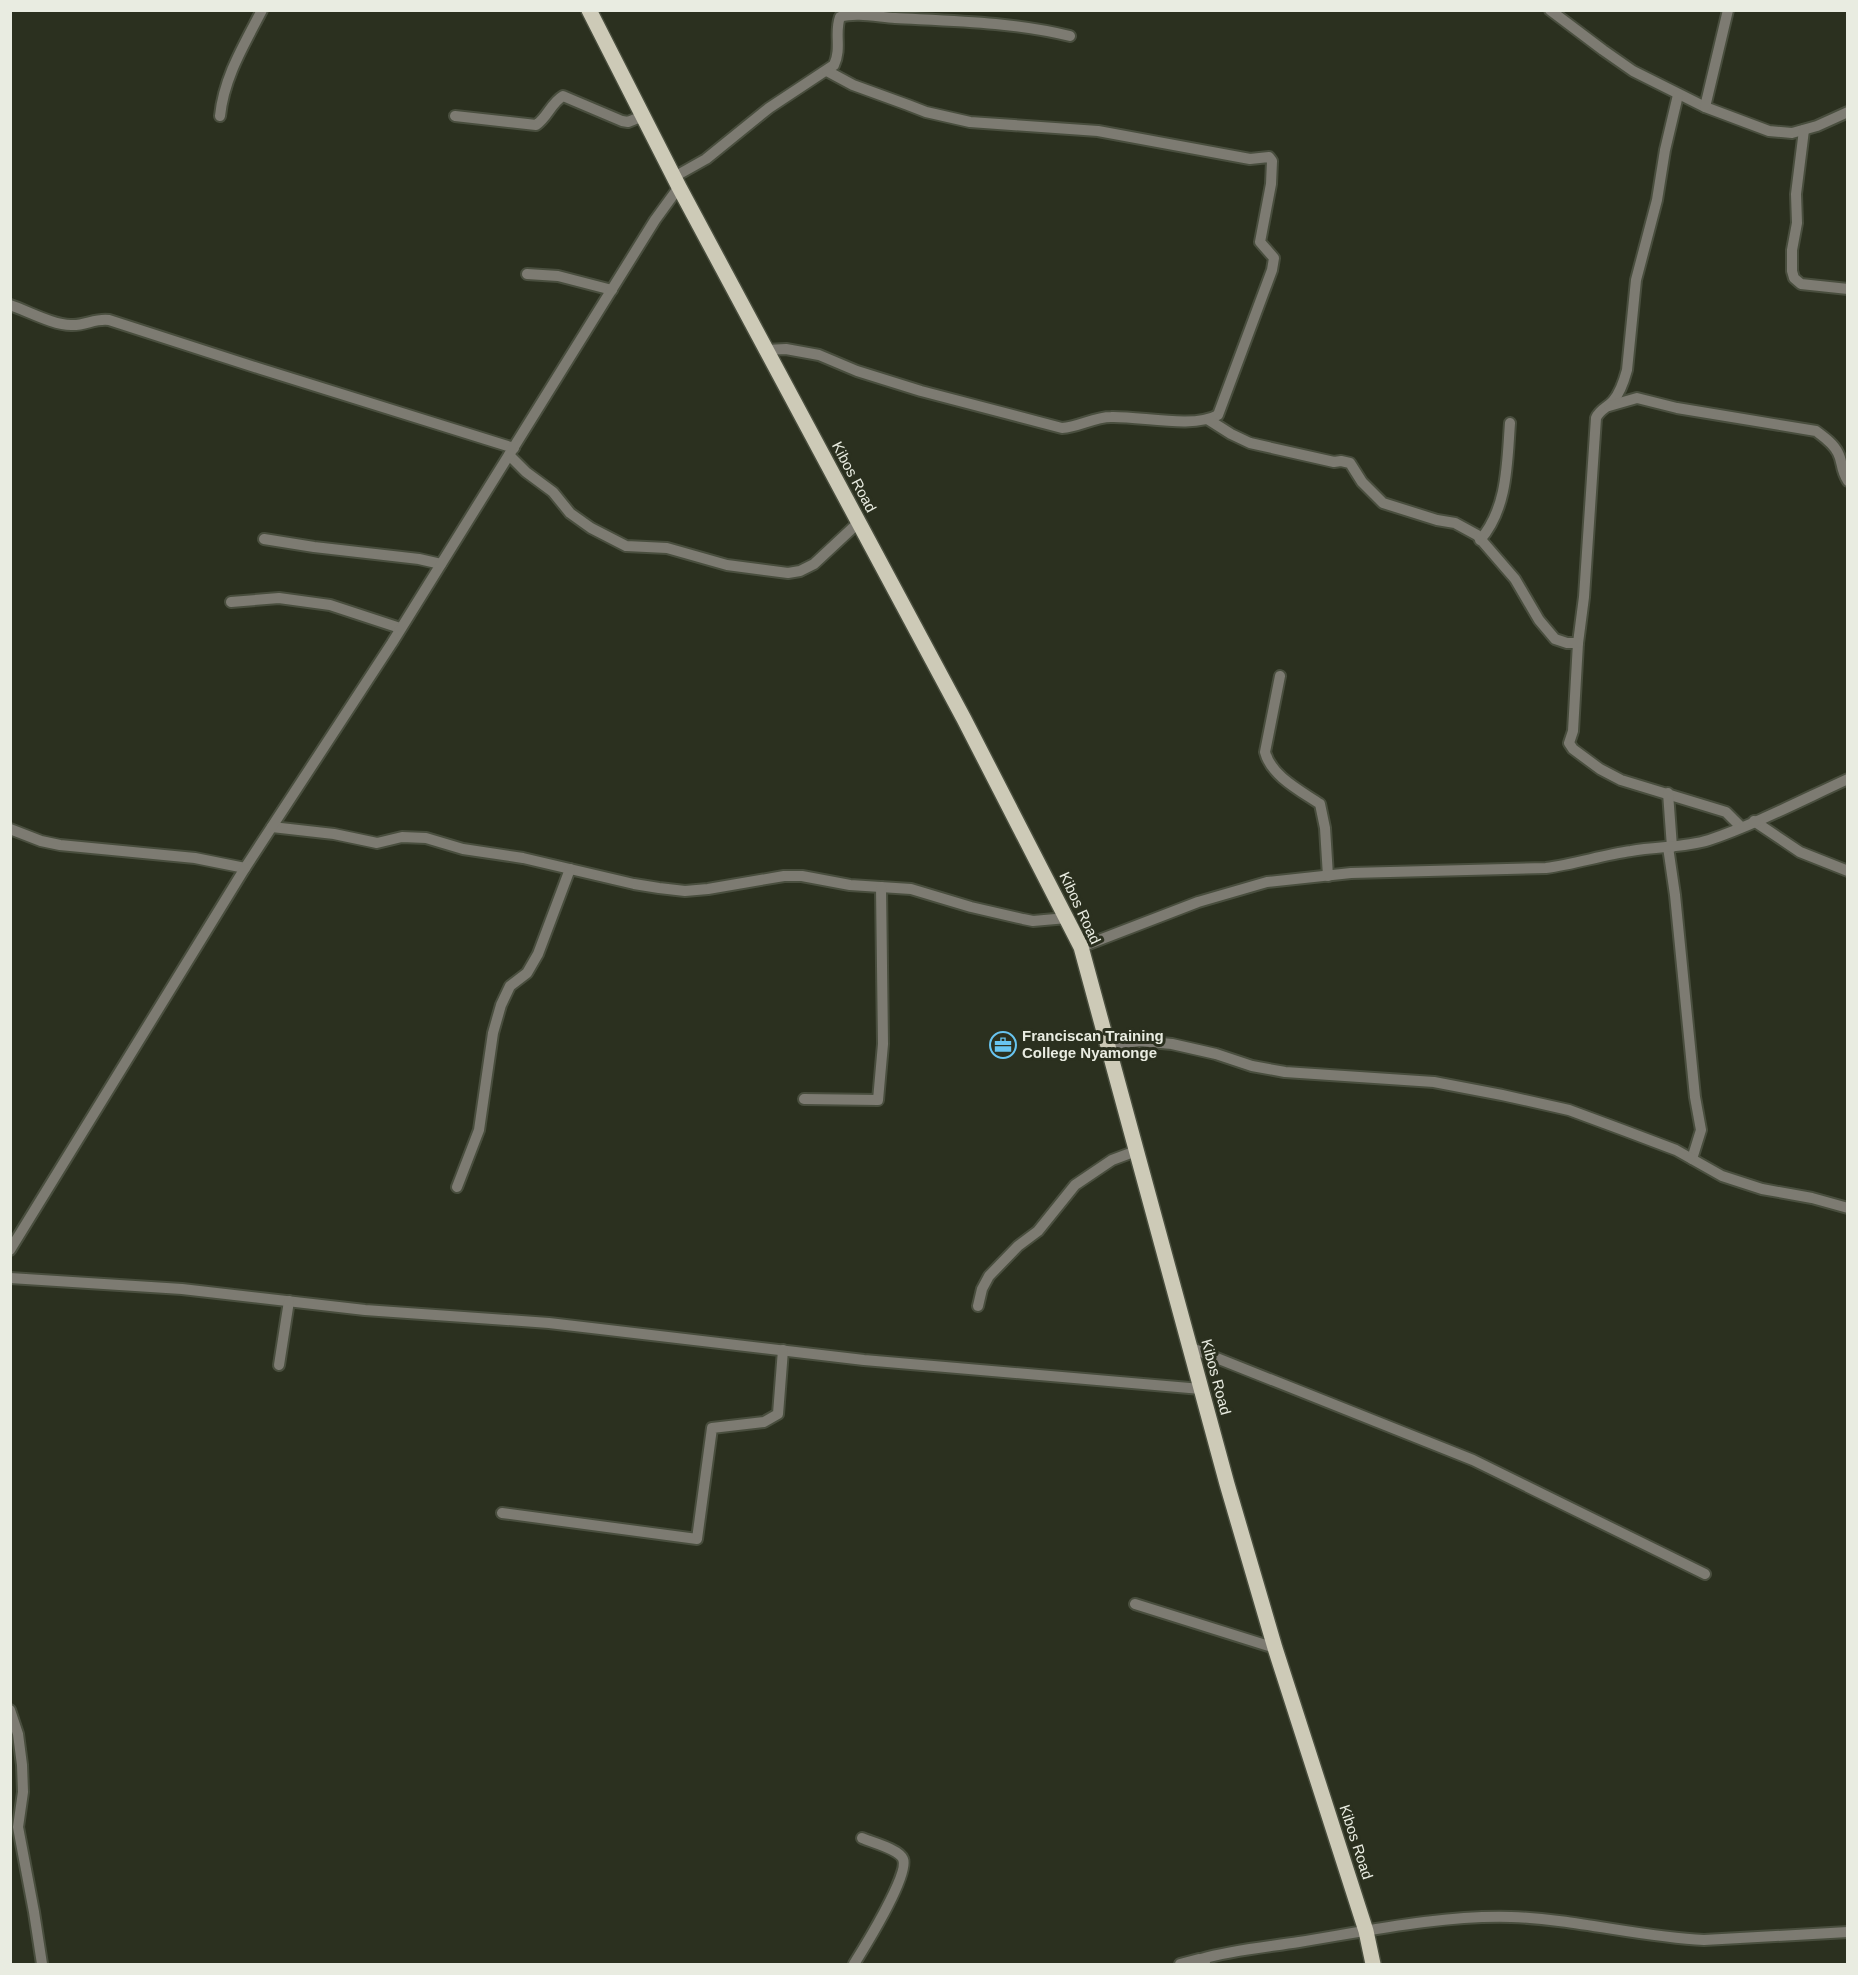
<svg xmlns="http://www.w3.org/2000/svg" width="1858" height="1975" font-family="Helvetica,sans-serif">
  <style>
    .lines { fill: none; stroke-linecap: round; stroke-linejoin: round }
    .street-casing { stroke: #494e3e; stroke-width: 14 }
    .primary-casing { stroke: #494e3e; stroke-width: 18 }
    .street { stroke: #7d7b72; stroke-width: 10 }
    .primary { stroke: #cdcab7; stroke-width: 15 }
    .labels { text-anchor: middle; stroke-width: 6; stroke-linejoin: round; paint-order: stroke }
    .street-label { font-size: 15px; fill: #e9ece1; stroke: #2b301f }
    .poi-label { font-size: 15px; font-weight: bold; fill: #e9ece1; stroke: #2b301f; text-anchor: start }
  </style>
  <rect width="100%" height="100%" fill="#2b301f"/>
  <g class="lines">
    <defs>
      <g id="street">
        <polyline points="1550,10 1603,50 1633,71 1705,107 1769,131 1792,133 1817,126 1848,112"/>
        <path d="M1678 95 1665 150 1657 200 1636 280 1627 370C1624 381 1620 393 1613 401 1607 408 1600 409 1596 418L1584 597 1578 643 1573 731 1569 743 1573 749 1600 769 1621 780 1726 812 1741 827"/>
        <polyline points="1705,107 1728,10"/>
        <path d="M220 116C224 77 244 45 262 10"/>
        <path d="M455 116 536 125C547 118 551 103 563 96L622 121 628 122 643 116"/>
        <polyline points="1804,130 1796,194 1797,223 1792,250 1792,271 1794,278 1801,284 1848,289"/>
        <path d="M674 177 706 159 769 108 834 65C842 48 834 33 840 17 856 12 878 17 895 18 953 21 1014 22 1070 36"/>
        <polyline points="527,274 558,276 612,290"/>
        <path d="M10 305C28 311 53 325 71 325 85 326 95 318 109 320L261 369 514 448"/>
        <path d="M766 350 786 349 819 355 857 371 921 391 1062 428C1079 427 1094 417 1111 417 1141 416 1193 429 1218 415L1272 270 1274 258 1260 242 1271 184 1272 161 1269 157 1250 159 1098 131 970 122 926 112 908 105 853 85 827 71"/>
        <path d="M1609 406 1637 398 1677 408 1816 431C1824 437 1834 444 1838 453 1843 462 1840 469 1848 481"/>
        <polyline points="1209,420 1231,434 1250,443 1334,462 1341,461 1350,463 1362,482 1383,503 1437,520 1455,523 1477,535 1515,579 1539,620 1555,639 1567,643 1578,643"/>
        <polyline points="509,455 526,472 553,492 570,513 591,528 626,546 667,548 727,565 788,573 800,571 814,564 859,522"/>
        <polyline points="264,539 314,547 419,559 441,564"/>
        <path d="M1480 540C1508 508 1507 462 1510 423"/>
        <polyline points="231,602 279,598 330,605 400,628"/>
        <path d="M1280 676 1265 752C1271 776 1301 791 1320 804L1325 828 1328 876"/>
        <polyline points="1668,793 1672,847"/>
        <polyline points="1754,821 1800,852 1848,871"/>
        <polyline points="272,827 334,834 377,843 402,837 426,838 463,849 523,858 634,884 659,888 685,891 708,889 784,876 802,876 850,885 911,889 971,907 1023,919 1033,921 1067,918"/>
        <polyline points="10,829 41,841 60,845 195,858 245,868"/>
        <polyline points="1668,847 1675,895 1695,1097 1701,1130 1692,1159"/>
        <path d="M1081 947 1198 902 1267 882 1351 873 1546 868C1575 864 1603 855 1631 851 1657 846 1684 848 1709 840 1756 824 1802 800 1848 779"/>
        <polyline points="1108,1045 1140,1041 1172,1044 1216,1054 1252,1066 1285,1072 1434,1082 1502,1095 1569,1110 1623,1130 1676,1150 1722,1176 1762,1189 1812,1198 1848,1208"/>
        <polyline points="804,1099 878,1100 883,1044 881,887"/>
        <polyline points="457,1187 479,1130 493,1033 501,1005 510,986 527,973 538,954 570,869"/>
        <polyline points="10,1250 245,868 392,643 655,220 679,187"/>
        <polyline points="10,1278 182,1289 365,1310 549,1323 864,1360 1201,1389"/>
        <polyline points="978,1306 982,1289 989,1276 1018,1246 1038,1231 1075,1185 1112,1160 1136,1151"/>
        <polyline points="1189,1347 1473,1460 1705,1574"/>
        <polyline points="279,1365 289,1301"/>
        <polyline points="502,1513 697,1539 712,1428 764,1422 778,1414 783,1350"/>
        <polyline points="1135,1604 1275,1648"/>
        <polyline points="10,1710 18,1734 22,1765 23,1792 18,1827 34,1912 42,1964"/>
        <path d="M1201 1959C1232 1950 1267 1947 1299 1942 1367 1931 1442 1915 1511 1917 1576 1919 1639 1937 1704 1940L1848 1932"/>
        <path d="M854 1964C864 1948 910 1874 903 1859 899 1849 871 1842 862 1838"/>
        <polyline points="1180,1964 1199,1959 1205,1962"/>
      </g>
      <polyline id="primary" points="589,10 679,187 964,719 1081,947 1227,1484 1275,1648 1366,1931 1373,1964"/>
    </defs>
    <!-- street casing -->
    <use href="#street" class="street-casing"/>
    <!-- primary casing -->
    <use href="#primary" class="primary-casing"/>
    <!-- street -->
    <use href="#street" class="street"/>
    <!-- primary -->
    <use href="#primary" class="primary"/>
  </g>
  <!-- icons -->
  <defs>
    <symbol id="office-ring" viewBox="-11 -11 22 22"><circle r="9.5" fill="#2b301f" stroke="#68c4f0" stroke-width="1.5"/><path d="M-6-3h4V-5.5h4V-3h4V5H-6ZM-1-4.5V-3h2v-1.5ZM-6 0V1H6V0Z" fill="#68c4f0"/></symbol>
  </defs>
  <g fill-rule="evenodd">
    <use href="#office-ring" x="988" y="1030" width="30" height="30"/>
  </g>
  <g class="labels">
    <!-- street labels -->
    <g class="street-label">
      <text transform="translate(854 477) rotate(62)" y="5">Kibos Road</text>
      <text transform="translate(1080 908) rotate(65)" y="5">Kibos Road</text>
      <text transform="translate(1216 1377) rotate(75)" y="5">Kibos Road</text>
      <text transform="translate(1356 1842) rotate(72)" y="5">Kibos Road</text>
    </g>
    <!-- poi labels -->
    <g class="poi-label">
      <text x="1022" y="1041">Franciscan Training<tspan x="1022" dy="17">College Nyamonge</tspan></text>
    </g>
  </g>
  <!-- border -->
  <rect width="1858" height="1975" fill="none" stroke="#e9ece1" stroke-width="24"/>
</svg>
